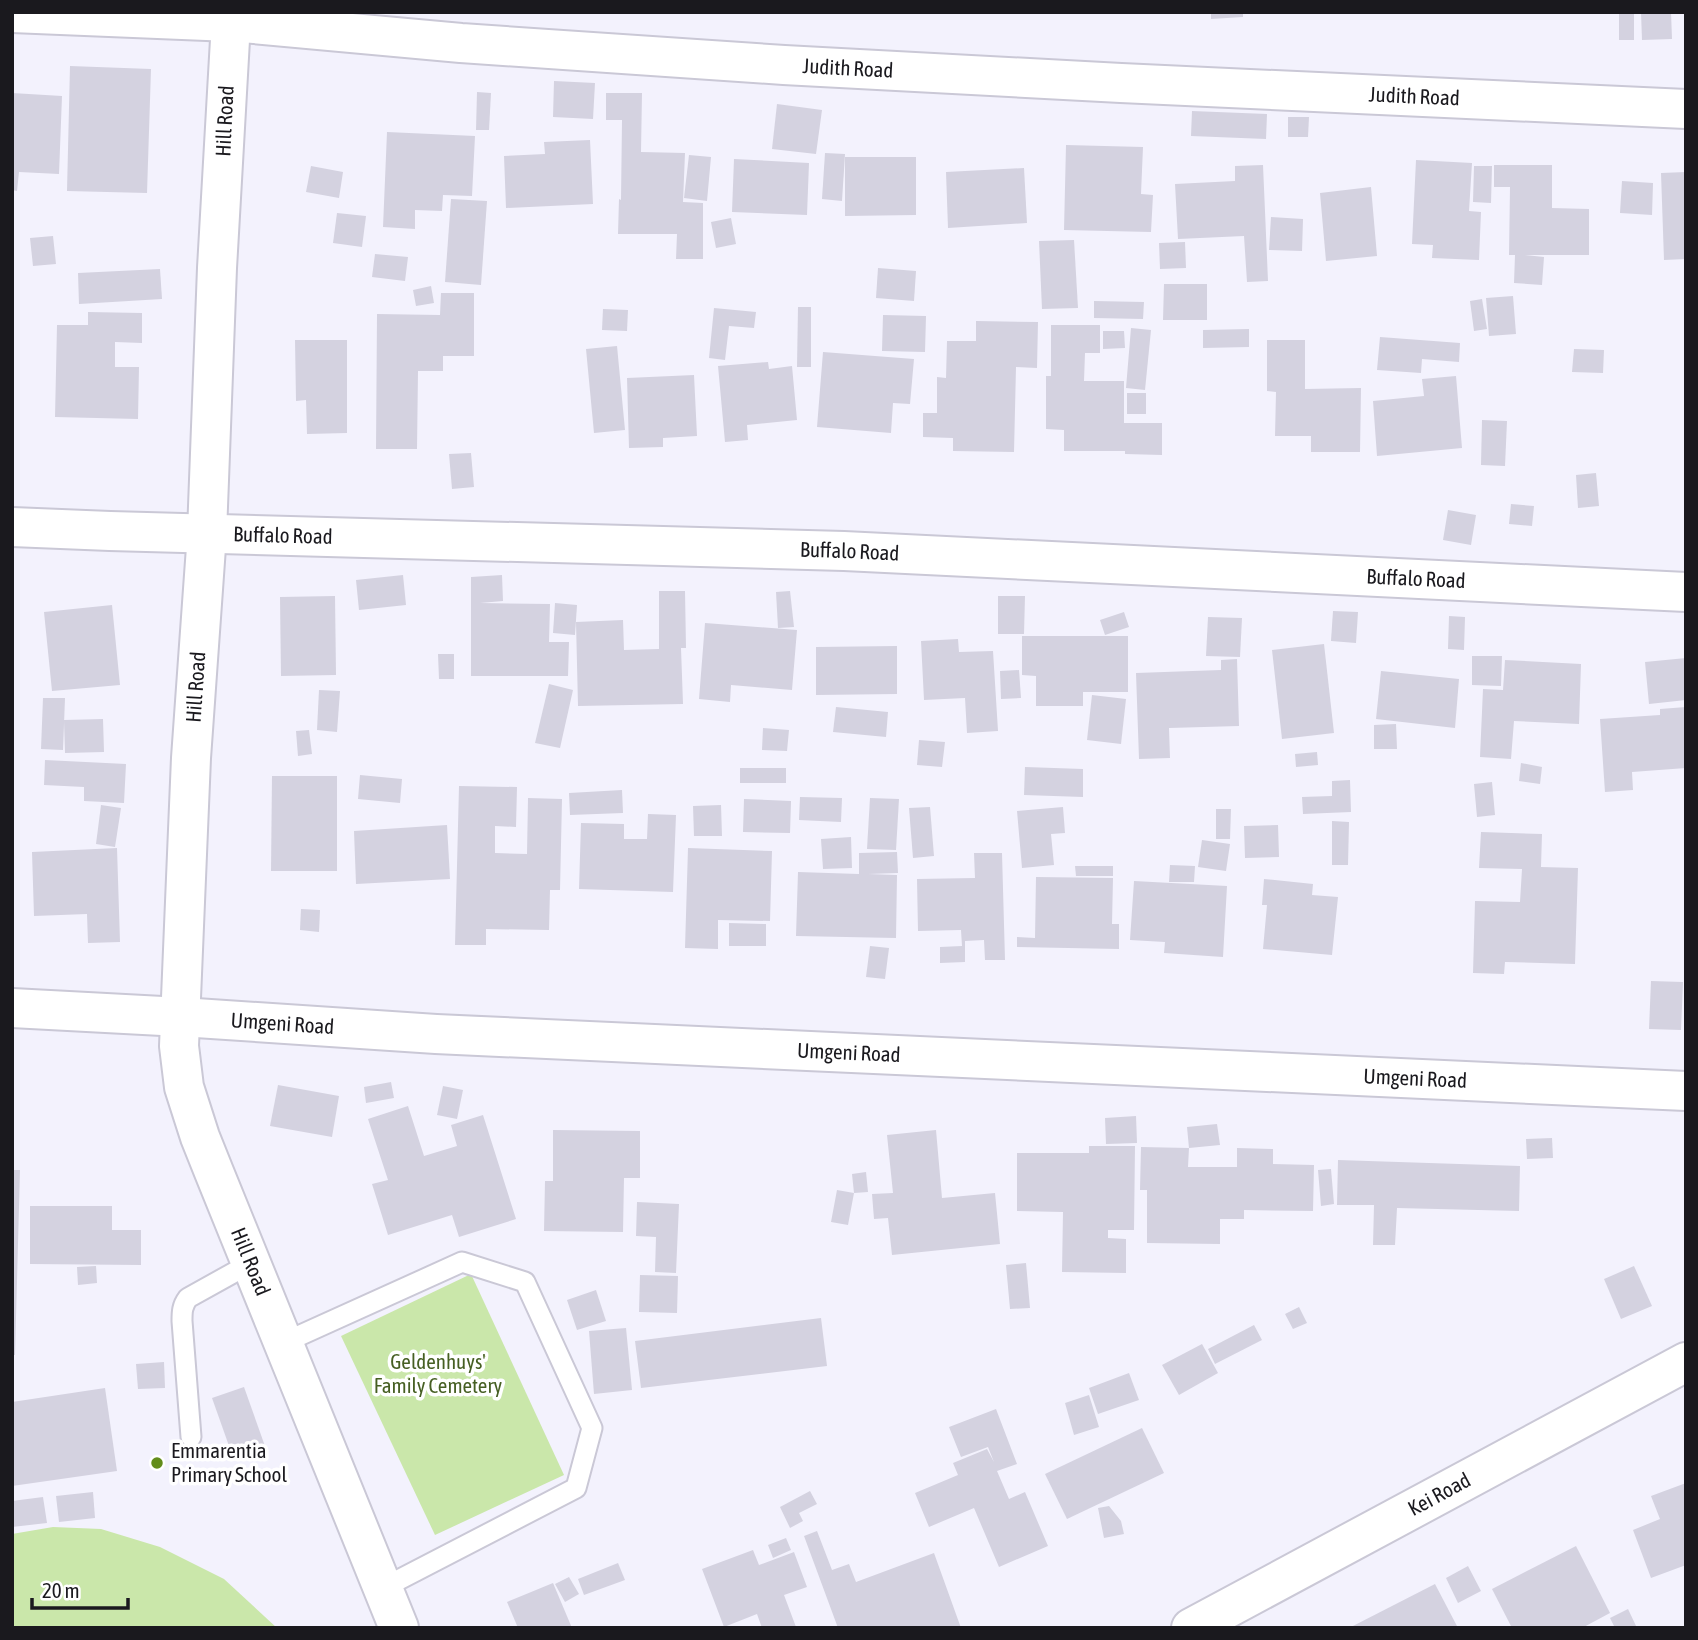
<svg xmlns="http://www.w3.org/2000/svg" width="1698" height="1640" font-family="'Asap Condensed',sans-serif">
  <style>
    .green { fill: #cae7aa }
    .building { fill: #d4d2e0 }
    .lines { fill: none; stroke-linecap: round; stroke-linejoin: round }
    .lane-casing { stroke: #cac8d6; stroke-width: 23 }
    .street-casing { stroke: #cac8d6; stroke-width: 42 }
    .secondary-casing { stroke: #cac8d6; stroke-width: 42 }
    .lane { stroke: #fff; stroke-width: 19 }
    .street { stroke: #fff; stroke-width: 38 }
    .secondary { stroke: #fff; stroke-width: 38 }
    .poi-dot { fill: #628c1a; stroke: #fff; stroke-width: 2.5 }
    .labels { text-anchor: middle; stroke-width: 7; stroke-linejoin: round; paint-order: stroke }
    .street-label { font-size: 21px; fill: #1a191e; stroke: #fff }
    .park-label { font-size: 21px; fill: #465f23; stroke: #fff }
    .poi-label { font-size: 21px; fill: #1a191e; stroke: #fff; text-anchor: start }
  </style>
  <rect width="100%" height="100%" fill="#f3f2fd"/>
  <!-- green -->
  <g class="green">
    <polygon points="471,1274 564,1475 435,1535 341,1336"/>
    <polygon points="53,1527 101,1529 160,1547 224,1579 277,1628 12,1628 12,1534"/>
  </g>
  <!-- building -->
  <g class="building">
    <polygon points="1211,12 1243,12 1243,17 1211,19"/>
    <rect x="1619" y="12" width="15" height="28"/>
    <polygon points="1641,12 1671,12 1672,39 1642,40"/>
    <polygon points="70,66 151,69 147,193 67,191"/>
    <polygon points="554,81 595,83 593,119 553,117"/>
    <polygon points="477,92 491,93 489,130 476,130"/>
    <polygon points="12,93 62,96 59,174 19,172 17,191 12,190"/>
    <polygon points="606,93 642,93 641,152 685,153 683,202 703,203 703,259 676,259 677,234 618,234 619,199 621,200 622,120 606,120"/>
    <polygon points="777,104 822,110 816,154 772,149"/>
    <polygon points="1192,111 1267,114 1266,139 1191,136"/>
    <polygon points="1288,117 1309,117 1308,137 1288,137"/>
    <polygon points="387,132 475,136 472,196 443,195 442,211 415,210 415,229 383,227"/>
    <polygon points="590,140 593,204 506,208 504,156 545,154 544,142"/>
    <polygon points="1066,145 1143,147 1141,194 1153,195 1151,232 1064,230"/>
    <polygon points="825,153 845,154 842,201 822,199"/>
    <polygon points="689,155 711,157 707,201 684,198"/>
    <polygon points="845,157 916,157 916,215 845,216"/>
    <polygon points="734,159 809,163 807,215 732,212"/>
    <polygon points="1416,160 1472,163 1469,211 1481,212 1479,260 1432,258 1433,245 1412,244"/>
    <polygon points="1263,165 1268,281 1247,282 1244,236 1178,239 1175,184 1235,181 1235,166"/>
    <polygon points="1494,165 1552,165 1552,208 1589,209 1589,255 1525,255 1544,257 1542,285 1514,283 1515,255 1509,255 1510,187 1494,187"/>
    <polygon points="311,166 343,172 339,198 306,192"/>
    <polygon points="1474,166 1492,166 1491,203 1473,202"/>
    <polygon points="1024,168 1027,223 948,228 946,172"/>
    <polygon points="1686,172 1686,259 1664,260 1661,173"/>
    <polygon points="1622,181 1653,183 1652,215 1620,213"/>
    <polygon points="1371,187 1377,256 1326,261 1320,193"/>
    <polygon points="451,199 487,201 481,285 445,282"/>
    <polygon points="337,213 366,216 362,247 333,243"/>
    <polygon points="1271,217 1303,219 1302,251 1269,250"/>
    <polygon points="731,218 736,244 716,248 711,222"/>
    <polygon points="53,236 56,264 33,266 30,238"/>
    <polygon points="1074,240 1078,308 1042,309 1039,241"/>
    <polygon points="1185,242 1186,268 1160,269 1159,243"/>
    <polygon points="375,254 408,257 405,281 372,277"/>
    <polygon points="878,268 916,271 914,301 876,298"/>
    <polygon points="160,269 162,299 79,304 78,273"/>
    <polygon points="1164,284 1207,284 1207,320 1163,320"/>
    <polygon points="431,286 434,303 416,306 413,290"/>
    <polygon points="441,293 474,293 474,356 443,356 443,371 418,371 417,449 376,449 377,314 440,315"/>
    <polygon points="1513,296 1516,334 1489,336 1486,298"/>
    <polygon points="1482,299 1487,329 1474,331 1470,301"/>
    <polygon points="1094,301 1144,302 1143,319 1094,318"/>
    <polygon points="798,307 811,307 811,367 797,367"/>
    <polygon points="714,308 756,312 754,328 729,326 725,360 709,358"/>
    <polygon points="603,309 628,310 627,331 602,330"/>
    <polygon points="88,312 142,313 142,343 115,342 115,367 139,367 138,419 55,417 57,325 88,325"/>
    <polygon points="883,315 926,316 925,352 882,351"/>
    <polygon points="976,321 1038,322 1037,368 1016,367 1014,452 953,451 953,438 923,437 923,413 937,413 937,377 946,378 947,341 976,341"/>
    <polygon points="1051,325 1100,325 1100,353 1085,353 1084,381 1124,381 1124,423 1162,423 1162,455 1125,454 1125,451 1064,451 1064,430 1046,429 1046,376 1051,376"/>
    <polygon points="1131,328 1151,330 1145,390 1126,388"/>
    <polygon points="1249,329 1249,347 1203,348 1203,330"/>
    <polygon points="1103,331 1124,331 1125,348 1103,349"/>
    <polygon points="1380,337 1460,343 1459,362 1422,359 1421,373 1377,370"/>
    <polygon points="295,340 347,340 347,433 307,434 306,400 296,401"/>
    <polygon points="1267,340 1305,340 1305,389 1361,388 1360,452 1311,452 1311,436 1275,436 1276,392 1267,391"/>
    <polygon points="617,346 625,430 594,433 586,349"/>
    <polygon points="1574,349 1604,350 1603,373 1572,372"/>
    <polygon points="823,352 914,359 910,404 893,403 891,433 817,427"/>
    <polygon points="768,362 769,369 792,366 797,420 747,425 748,440 725,442 718,366"/>
    <polygon points="694,375 697,436 663,438 663,447 629,448 627,378"/>
    <polygon points="1456,376 1462,448 1377,456 1373,401 1424,396 1422,379"/>
    <rect x="1127" y="393" width="19" height="21"/>
    <polygon points="1482,420 1507,421 1505,466 1481,465"/>
    <polygon points="471,453 474,487 452,489 449,454"/>
    <polygon points="1596,473 1599,506 1578,508 1576,475"/>
    <polygon points="1511,504 1534,506 1532,526 1509,524"/>
    <polygon points="1448,510 1476,515 1471,545 1443,540"/>
    <polygon points="403,575 406,605 359,610 356,580"/>
    <polygon points="502,575 503,601 480,603 550,604 549,642 569,642 568,676 471,676 471,577"/>
    <polygon points="659,591 685,591 686,648 681,648 683,704 578,706 576,622 623,620 624,650 659,649"/>
    <polygon points="790,591 794,627 778,628 776,592"/>
    <polygon points="335,596 336,675 281,676 280,597"/>
    <polygon points="998,596 1025,596 1024,634 998,634"/>
    <polygon points="555,603 577,605 575,635 553,633"/>
    <polygon points="112,605 120,685 52,691 44,612"/>
    <polygon points="1333,611 1358,612 1356,643 1331,641"/>
    <polygon points="1124,612 1129,627 1105,635 1100,620"/>
    <polygon points="1449,616 1465,617 1464,650 1448,649"/>
    <polygon points="1208,617 1242,618 1240,657 1206,656"/>
    <polygon points="705,623 797,630 792,690 731,685 730,702 699,699"/>
    <polygon points="1022,636 1128,636 1128,692 1083,692 1083,706 1036,706 1036,676 1022,675"/>
    <polygon points="958,639 959,652 993,651 998,731 967,733 965,698 924,700 921,641"/>
    <polygon points="1324,644 1334,733 1282,739 1272,650"/>
    <polygon points="897,646 897,694 816,695 816,647"/>
    <polygon points="438,654 454,654 454,679 439,679"/>
    <polygon points="1472,656 1502,656 1501,686 1472,685"/>
    <polygon points="1686,658 1686,700 1649,704 1645,662"/>
    <polygon points="1237,659 1239,726 1169,728 1170,758 1139,759 1136,673 1221,670 1221,660"/>
    <polygon points="1505,660 1581,664 1579,724 1514,721 1511,759 1480,757 1483,689 1503,690"/>
    <polygon points="1019,670 1021,698 1001,699 1000,671"/>
    <polygon points="1381,671 1459,679 1455,728 1376,719"/>
    <polygon points="549,684 573,690 560,748 535,743"/>
    <polygon points="319,690 340,691 337,732 317,730"/>
    <polygon points="1092,695 1126,699 1121,744 1087,740"/>
    <polygon points="43,698 65,698 63,750 41,749"/>
    <polygon points="836,707 888,712 886,737 833,732"/>
    <polygon points="1686,707 1686,768 1632,772 1633,790 1605,792 1600,719 1660,715 1660,709"/>
    <polygon points="103,719 104,752 65,753 64,720"/>
    <polygon points="1396,724 1397,749 1374,749 1374,725"/>
    <polygon points="763,728 789,730 787,751 762,750"/>
    <polygon points="309,730 312,754 298,756 296,731"/>
    <polygon points="919,740 945,742 942,767 917,765"/>
    <polygon points="1317,752 1318,765 1296,767 1295,754"/>
    <polygon points="45,760 126,764 124,803 84,801 84,787 44,785"/>
    <polygon points="1521,763 1542,767 1540,784 1519,781"/>
    <polygon points="1025,767 1083,769 1083,797 1024,795"/>
    <rect x="740" y="768" width="46" height="15"/>
    <polygon points="360,775 402,779 400,803 358,799"/>
    <polygon points="272,776 337,776 337,871 271,871"/>
    <polygon points="1350,780 1351,812 1303,814 1302,797 1332,796 1332,781"/>
    <polygon points="1492,782 1495,815 1477,817 1474,784"/>
    <polygon points="459,786 517,787 516,827 495,826 495,853 527,854 528,798 562,799 560,890 550,890 549,930 486,929 486,945 455,945"/>
    <polygon points="622,790 623,813 570,815 569,793"/>
    <polygon points="800,797 842,798 841,822 799,820"/>
    <polygon points="870,798 899,799 896,850 867,849"/>
    <polygon points="744,799 791,801 790,833 743,832"/>
    <polygon points="101,805 121,808 115,847 96,844"/>
    <polygon points="721,805 722,836 694,836 693,806"/>
    <polygon points="930,807 934,856 913,858 909,808"/>
    <polygon points="1063,807 1065,833 1051,834 1054,865 1022,868 1017,811"/>
    <polygon points="1216,809 1231,809 1230,839 1216,839"/>
    <polygon points="648,814 676,815 673,892 579,889 581,823 624,824 624,839 647,839"/>
    <polygon points="1332,821 1349,822 1348,865 1332,865"/>
    <polygon points="447,825 450,879 356,884 354,831"/>
    <polygon points="1278,825 1279,857 1245,858 1244,826"/>
    <polygon points="1481,832 1542,834 1541,867 1578,868 1575,964 1505,962 1504,974 1473,973 1475,901 1520,902 1522,869 1479,868"/>
    <polygon points="851,837 852,868 823,869 821,839"/>
    <polygon points="1202,840 1230,844 1226,871 1198,867"/>
    <polygon points="117,848 120,942 88,943 87,914 34,916 32,852"/>
    <polygon points="688,848 772,851 770,921 718,920 718,949 685,948"/>
    <polygon points="897,852 898,873 868,874 897,875 896,938 796,936 798,872 859,874 859,853"/>
    <polygon points="974,853 1002,853 1005,960 985,960 984,940 965,941 965,962 940,963 940,947 962,946 961,930 918,931 917,879 975,878"/>
    <polygon points="1170,865 1195,866 1194,882 1169,882"/>
    <polygon points="1075,866 1113,866 1113,876 1076,876"/>
    <polygon points="1036,877 1113,878 1112,924 1119,924 1119,949 1017,947 1017,937 1035,938"/>
    <polygon points="1264,879 1313,884 1312,895 1338,897 1332,955 1263,949 1267,905 1262,905"/>
    <polygon points="1134,881 1227,886 1223,957 1164,953 1165,942 1130,940"/>
    <polygon points="301,909 320,910 319,932 300,930"/>
    <polygon points="729,923 766,924 766,946 729,946"/>
    <polygon points="870,946 889,948 885,979 866,977"/>
    <polygon points="1651,981 1683,982 1681,1030 1649,1029"/>
    <polygon points="391,1082 394,1098 366,1103 364,1087"/>
    <polygon points="278,1085 339,1096 332,1137 270,1126"/>
    <polygon points="443,1086 463,1090 457,1119 437,1115"/>
    <polygon points="408,1106 424,1156 457,1146 451,1125 483,1115 516,1219 459,1237 452,1215 388,1235 372,1184 388,1180 368,1119"/>
    <polygon points="1136,1116 1137,1143 1106,1144 1105,1118"/>
    <polygon points="1217,1124 1220,1145 1189,1148 1187,1127"/>
    <polygon points="553,1130 640,1131 640,1178 624,1178 623,1232 544,1231 545,1181 553,1181"/>
    <polygon points="936,1130 942,1198 995,1193 1000,1244 892,1255 888,1218 874,1219 872,1194 893,1193 887,1135"/>
    <polygon points="1552,1138 1553,1158 1527,1159 1526,1139"/>
    <polygon points="1089,1146 1135,1146 1134,1230 1108,1230 1108,1238 1126,1239 1126,1273 1062,1272 1063,1212 1017,1211 1017,1153 1089,1153"/>
    <polygon points="1141,1147 1189,1148 1188,1167 1237,1167 1237,1148 1273,1149 1273,1164 1314,1165 1313,1211 1244,1210 1244,1219 1220,1219 1220,1244 1147,1243 1147,1190 1140,1190"/>
    <polygon points="1338,1160 1520,1166 1519,1211 1397,1208 1395,1245 1373,1245 1374,1205 1337,1205"/>
    <polygon points="1331,1169 1334,1204 1321,1206 1318,1170"/>
    <polygon points="12,1170 20,1170 15,1355 12,1355"/>
    <polygon points="866,1172 868,1192 854,1193 852,1174"/>
    <polygon points="837,1190 854,1193 848,1225 831,1222"/>
    <polygon points="637,1202 679,1204 676,1273 655,1272 656,1237 636,1236"/>
    <polygon points="30,1206 112,1206 112,1230 141,1230 141,1265 30,1264"/>
    <polygon points="1026,1263 1030,1308 1010,1309 1006,1265"/>
    <polygon points="96,1266 97,1283 78,1285 77,1267"/>
    <polygon points="1634,1266 1652,1306 1621,1319 1604,1279"/>
    <polygon points="640,1275 678,1276 677,1313 639,1312"/>
    <polygon points="596,1290 606,1321 577,1330 567,1300"/>
    <polygon points="1299,1307 1307,1323 1293,1329 1285,1314"/>
    <polygon points="821,1318 827,1366 641,1388 635,1341"/>
    <polygon points="1254,1325 1262,1340 1215,1364 1208,1349"/>
    <polygon points="626,1328 632,1390 594,1394 589,1331"/>
    <polygon points="1202,1344 1218,1373 1179,1395 1162,1365"/>
    <polygon points="164,1362 165,1388 138,1389 136,1364"/>
    <polygon points="1129,1373 1139,1400 1098,1414 1089,1388"/>
    <polygon points="244,1387 266,1449 234,1460 212,1398"/>
    <polygon points="105,1388 117,1471 12,1486 12,1402"/>
    <polygon points="1089,1395 1099,1427 1074,1435 1065,1403"/>
    <polygon points="996,1409 1017,1464 997,1471 1009,1499 1025,1492 1048,1546 999,1567 974,1508 929,1527 915,1493 958,1475 953,1463 987,1449 994,1462 988,1447 961,1457 949,1427"/>
    <polygon points="1142,1428 1164,1473 1067,1519 1045,1474"/>
    <polygon points="1686,1483 1686,1565 1651,1578 1633,1530 1660,1519 1651,1496"/>
    <polygon points="810,1491 817,1504 799,1513 803,1521 790,1528 780,1507"/>
    <polygon points="93,1492 95,1518 59,1522 56,1496"/>
    <polygon points="43,1497 47,1523 12,1527 12,1501"/>
    <polygon points="1109,1506 1121,1521 1124,1534 1104,1538 1098,1508"/>
    <polygon points="817,1531 832,1570 849,1564 856,1582 934,1553 961,1628 838,1628 804,1536"/>
    <polygon points="786,1538 791,1550 773,1558 768,1545"/>
    <polygon points="1576,1546 1610,1613 1582,1628 1512,1628 1492,1589"/>
    <polygon points="753,1550 759,1565 794,1552 807,1587 784,1595 796,1627 762,1628 757,1614 724,1627 702,1569"/>
    <polygon points="618,1563 625,1580 584,1595 578,1579"/>
    <polygon points="1468,1566 1481,1591 1458,1603 1446,1578"/>
    <polygon points="569,1577 579,1594 565,1602 555,1584"/>
    <polygon points="553,1583 572,1628 518,1628 507,1602"/>
    <polygon points="1435,1584 1458,1628 1349,1628"/>
    <polygon points="1628,1609 1637,1628 1615,1628 1610,1618"/>
  </g>
  <g class="lines">
    <defs>
      <g id="lane">
        <polyline points="283,1343 462,1262 525,1282 592,1428 576,1488 383,1588"/>
        <path d="M191 1437 182 1321C182 1312 182 1306 188 1298L251 1263"/>
      </g>
      <g id="street">
        <path id="s1" d="M228 12 231 22 217 268 207 533 191 758 179 1046 184 1087 200 1137 214 1172 399 1628"/>
        <path id="s2" d="M12 527 110 531 844 551 1686 592"/>
        <path id="s3" d="M12 1008 181 1017 436 1034 1686 1091"/>
        <path id="s4" d="M1191 1628 1686 1362"/>
      </g>
      <g id="secondary">
        <path id="s5" d="M12 13 231 22 461 43 784 65 1121 83 1686 109"/>
      </g>
    </defs>
    <!-- lane casing -->
    <use href="#lane" class="lane-casing"/>
    <!-- street casing -->
    <use href="#street" class="street-casing"/>
    <!-- secondary casing -->
    <use href="#secondary" class="secondary-casing"/>
    <!-- lane -->
    <use href="#lane" class="lane"/>
    <!-- street -->
    <use href="#street" class="street"/>
    <!-- secondary -->
    <use href="#secondary" class="secondary"/>
  </g>
  <!-- markers -->
  <circle class="poi-dot" cx="157" cy="1463" r="7"/>
  <g class="labels">
    <!-- street labels -->
    <g class="street-label">
      <text dy="7" stroke="none"><textPath href="#s5" startOffset="838">Judith Road</textPath></text>
      <text dy="7" stroke="none"><textPath href="#s5" startOffset="1405">Judith Road</textPath></text>
      <text transform="translate(225 121) rotate(-87)" y="7">Hill Road</text>
      <text dy="7" stroke="none"><textPath href="#s2" startOffset="271">Buffalo Road</textPath></text>
      <text dy="7" stroke="none"><textPath href="#s2" startOffset="838">Buffalo Road</textPath></text>
      <text dy="7" stroke="none"><textPath href="#s2" startOffset="1405">Buffalo Road</textPath></text>
      <text transform="translate(196 687) rotate(-86)" y="7">Hill Road</text>
      <text dy="7" stroke="none"><textPath href="#s3" startOffset="271">Umgeni Road</textPath></text>
      <text dy="7" stroke="none"><textPath href="#s3" startOffset="838">Umgeni Road</textPath></text>
      <text dy="7" stroke="none"><textPath href="#s3" startOffset="1405">Umgeni Road</textPath></text>
      <text dy="7" stroke="none"><textPath href="#s1" startOffset="1264">Hill Road</textPath></text>
      <text dy="7" stroke="none"><textPath href="#s4" startOffset="282">Kei Road</textPath></text>
    </g>
    <!-- park labels -->
    <g class="park-label">
      <text x="438" y="1369">Geldenhuys'<tspan x="438" dy="24">Family Cemetery</tspan></text>
    </g>
    <!-- poi labels -->
    <g class="poi-label">
      <text x="171" y="1458">Emmarentia<tspan x="171" dy="24">Primary School</tspan></text>
    </g>
  </g>
  <!-- border -->
  <rect width="1698" height="1640" fill="none" stroke="#1a191e" stroke-width="28"/>
  <!-- scale -->
  <path d="M32 1598v10h96v-10" fill="none" stroke="#1a191e" stroke-width="3.5"/>
  <text x="42" y="1598" font-size="21" fill="#1a191e" stroke="#ffffff" stroke-width="5" paint-order="stroke">20 m</text>
</svg>
